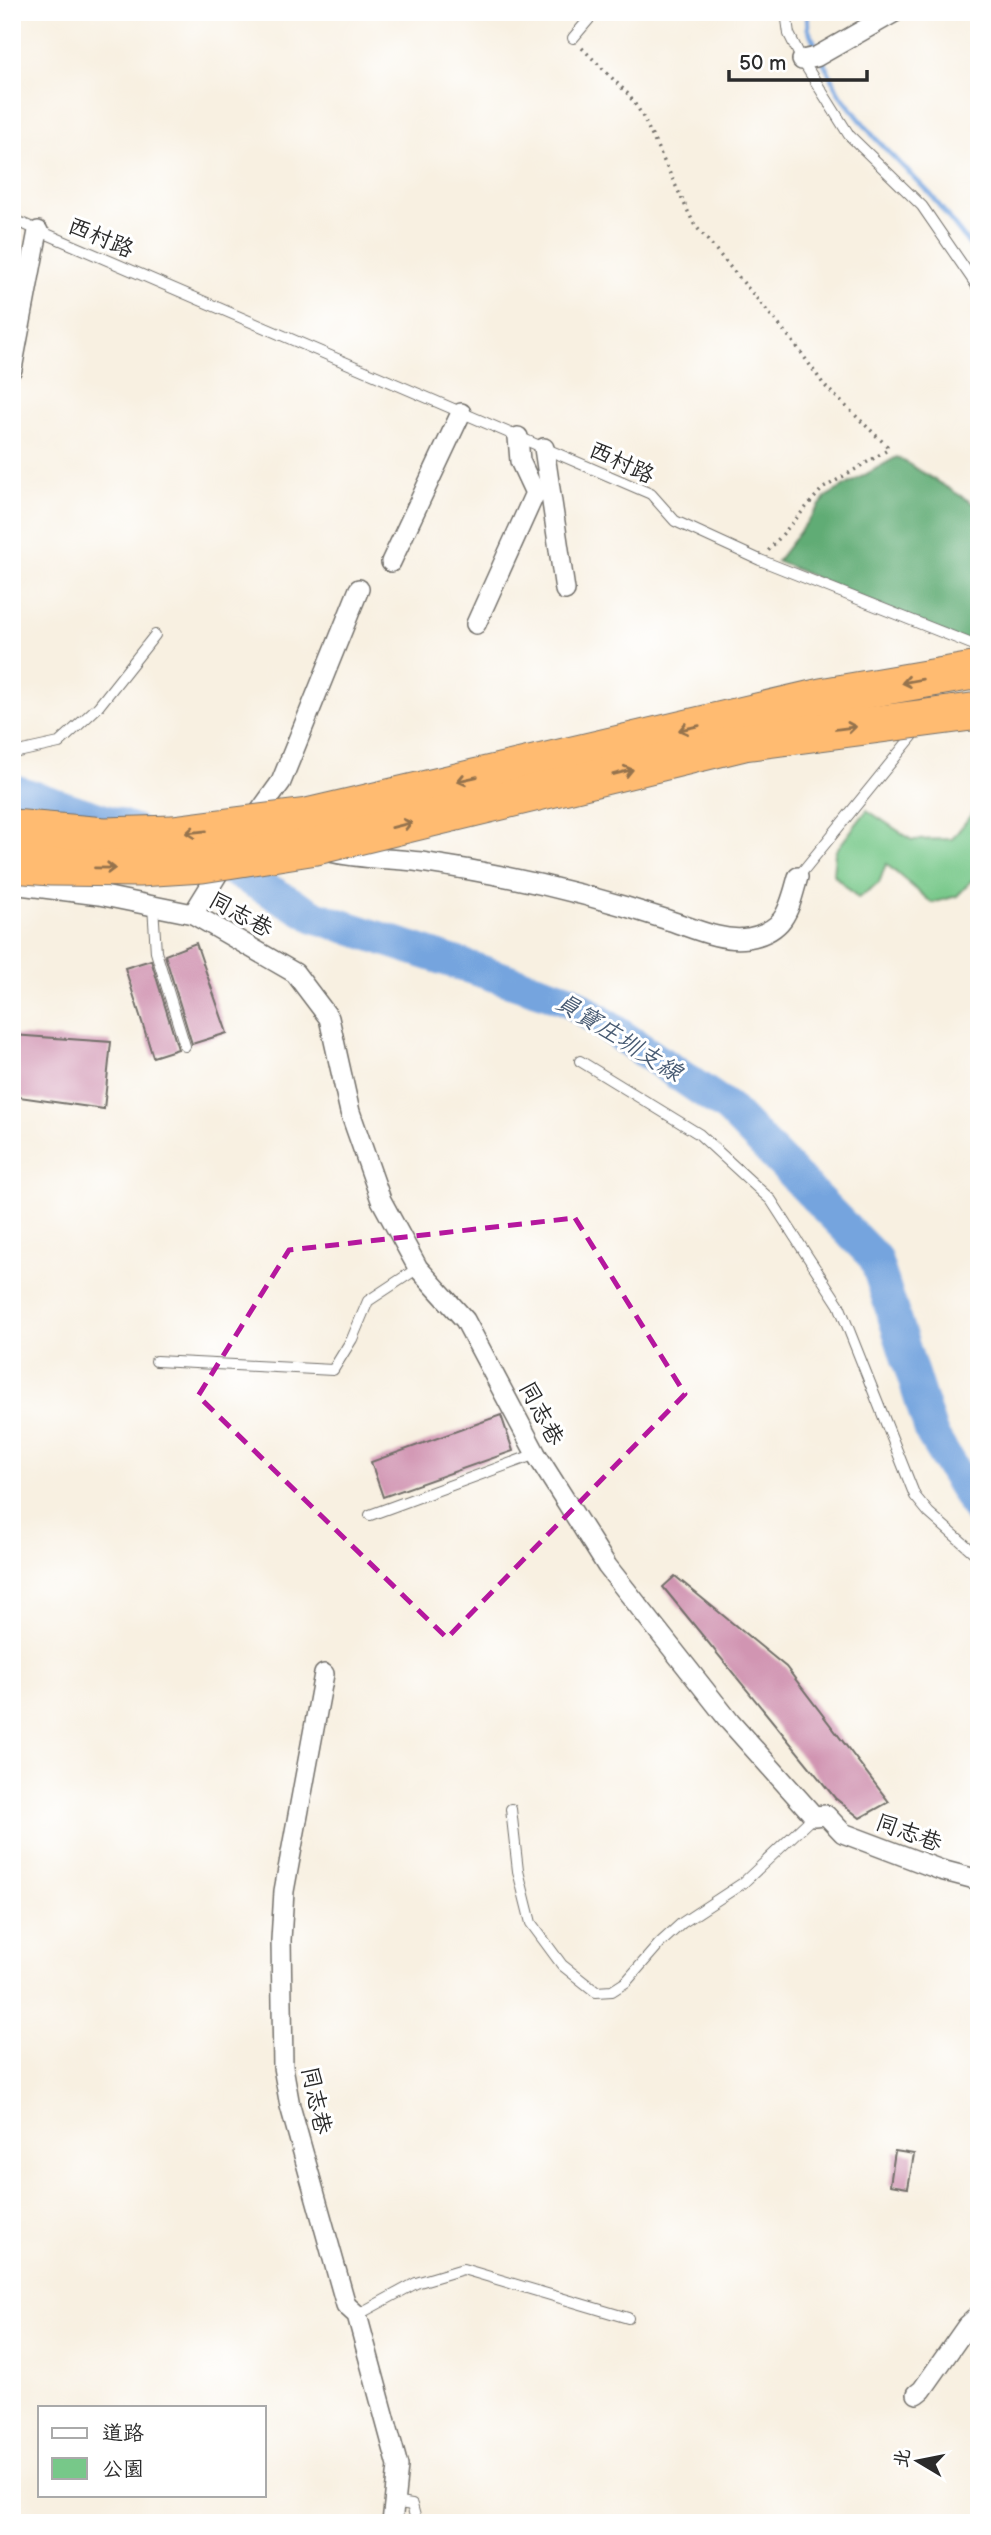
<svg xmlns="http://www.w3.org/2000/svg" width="991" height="2535" font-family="'Balsamiq Sans','LXGW WenKai TC',sans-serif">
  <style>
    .green { fill: #77c889; stroke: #517a5a; stroke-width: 2 }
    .forest { fill: #61ac75; stroke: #466c50; stroke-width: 2 }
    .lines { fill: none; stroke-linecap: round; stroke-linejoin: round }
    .stream { stroke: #74a4de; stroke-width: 5 }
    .river { stroke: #74a4de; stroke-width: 33 }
    .building { fill: #d195b2 }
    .service-casing { stroke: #73706b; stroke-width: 12 }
    .minor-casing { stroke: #73706b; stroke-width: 22 }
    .path { stroke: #73706b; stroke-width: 3.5; stroke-dasharray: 2 5; stroke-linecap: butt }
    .service { stroke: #fff; stroke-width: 10 }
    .minor { stroke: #fff; stroke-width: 19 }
    .motorway-bridge-casing { stroke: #73706b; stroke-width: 39; stroke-linecap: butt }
    .motorway-bridge { stroke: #ffbb71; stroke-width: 37 }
    .oneway { stroke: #95734e }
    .marked { fill: none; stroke: #b5179e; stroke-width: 5; stroke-dasharray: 14 9; stroke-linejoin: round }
    .labels { text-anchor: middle; stroke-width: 6; stroke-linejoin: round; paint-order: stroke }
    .street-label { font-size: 23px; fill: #2b2b2b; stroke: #fff }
    .water-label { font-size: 24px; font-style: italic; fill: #485b73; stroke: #fff }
  </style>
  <rect width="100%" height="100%" fill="#fff"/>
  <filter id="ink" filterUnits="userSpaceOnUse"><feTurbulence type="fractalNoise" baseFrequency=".0143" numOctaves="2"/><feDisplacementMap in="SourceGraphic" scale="14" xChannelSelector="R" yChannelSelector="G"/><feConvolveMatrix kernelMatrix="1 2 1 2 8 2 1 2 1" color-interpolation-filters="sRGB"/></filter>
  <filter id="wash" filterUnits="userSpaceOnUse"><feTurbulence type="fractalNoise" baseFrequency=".00686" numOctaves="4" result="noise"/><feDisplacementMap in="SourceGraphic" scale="28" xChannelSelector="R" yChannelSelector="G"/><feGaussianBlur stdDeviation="1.57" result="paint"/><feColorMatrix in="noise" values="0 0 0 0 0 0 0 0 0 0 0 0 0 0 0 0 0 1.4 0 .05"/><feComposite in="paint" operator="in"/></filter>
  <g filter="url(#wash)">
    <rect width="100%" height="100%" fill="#f8f0e1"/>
    <!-- green -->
    <polygon class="green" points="979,805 979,873 957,896 932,903 886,864 879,883 858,898 833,874 835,852 867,810 912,840 952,839"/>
    <!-- forest -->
    <polygon class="forest" points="897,457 979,507 979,649 777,561 827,496"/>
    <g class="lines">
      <!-- stream -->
      <polyline class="stream" points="807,12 808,29 838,92 875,138 931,195 979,257"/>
      <!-- river -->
      <g class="river">
        <polyline points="12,790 133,830"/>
        <polyline points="204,854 316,917 569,1000 728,1108 875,1258 932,1435 979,1512"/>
      </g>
    </g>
    <g id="blocks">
      <!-- building -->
      <g class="building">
        <polygon points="196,943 227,1033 192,1044 165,955"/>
        <polygon points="151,960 178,1049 153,1057 125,968"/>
        <polygon points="12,1035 111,1042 104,1109 12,1096"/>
        <polygon points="501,1415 513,1451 383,1497 371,1462"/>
        <polygon points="675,1576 786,1667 889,1802 860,1818 835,1798 663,1587"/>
        <polygon points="895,2151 914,2154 908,2188 890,2185"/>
      </g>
    </g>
  </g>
  <g filter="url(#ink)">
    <use href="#blocks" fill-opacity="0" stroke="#73706b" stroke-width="2"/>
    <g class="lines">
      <defs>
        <g id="service">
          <polyline points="786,12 789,34 802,60 849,135 922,206 979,289"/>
          <polyline points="573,38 595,12"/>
          <polyline points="12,219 651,494 675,521 760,560 974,645 979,655 973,662"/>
          <polyline points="12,751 18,752 59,743 98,707 155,635"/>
          <polyline points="798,877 919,728"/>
          <polyline points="153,906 156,952 185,1046"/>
          <polyline points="580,1061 699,1134 771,1200 839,1305 915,1496 929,1513 979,1557"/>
          <polyline points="156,1361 333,1370 352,1339 368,1301 418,1268"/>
          <polyline points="370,1515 536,1454"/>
          <polyline points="511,1809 518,1871 531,1923 562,1965 596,1992 612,1991 626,1982 660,1943 682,1923 743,1883 814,1816"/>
          <polyline points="357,2315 416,2283 463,2269 628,2318"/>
          <polyline points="393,2502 412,2505 416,2520 422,2523"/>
        </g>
        <g id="minor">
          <polyline points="802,60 816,57 895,12"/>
          <polyline points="12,369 38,231"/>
          <polyline points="544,448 565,590"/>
          <polyline points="391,562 461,413"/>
          <polyline points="476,624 535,493 520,461 518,437"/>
          <polyline points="250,825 281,782 359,589"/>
          <path d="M330 852C360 859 391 858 421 862 504 874 586 893 665 919 691 927 720 942 748 938 786 931 789 909 798 877"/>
          <polyline points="12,884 99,895 193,914 295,973 329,1018 350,1112 381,1200 418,1268 465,1320 536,1454 607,1566 730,1722 814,1816 826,1815 843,1833 941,1870 979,1880"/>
          <polyline points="193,914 227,859"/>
          <polyline points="324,1674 284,1891 281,1940 283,2067 290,2106 346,2305 357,2315 398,2466 392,2523"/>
          <polyline points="917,2394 922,2390 967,2326 979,2315"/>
        </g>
      </defs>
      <!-- service casing -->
      <use href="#service" class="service-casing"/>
      <!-- minor casing -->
      <use href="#minor" class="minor-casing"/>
      <!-- path -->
      <polyline class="path" points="582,48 628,94 641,113 694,224 795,344 824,385 887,446 886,451 822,489 768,551"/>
      <!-- service -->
      <use href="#service" class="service"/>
      <!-- minor -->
      <use href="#minor" class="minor"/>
      <defs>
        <g id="motorway-bridge">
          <polyline points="12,828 104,836 173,834 307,817 821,697 979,670"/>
          <polyline points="12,864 51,867 139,868 202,864 316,846 744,742 979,711"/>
        </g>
      </defs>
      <!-- motorway-bridge casing -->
      <use href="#motorway-bridge" class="motorway-bridge-casing"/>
      <!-- motorway-bridge -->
      <use href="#motorway-bridge" class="motorway-bridge"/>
    </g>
    <!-- one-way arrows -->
    <defs><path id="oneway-shaft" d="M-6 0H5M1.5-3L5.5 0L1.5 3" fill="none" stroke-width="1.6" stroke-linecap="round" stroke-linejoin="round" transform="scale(1.75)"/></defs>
    <g class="oneway">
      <use href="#oneway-shaft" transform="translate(912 681) rotate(170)"/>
      <use href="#oneway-shaft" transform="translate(689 728) rotate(167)"/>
      <use href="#oneway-shaft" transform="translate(846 728) rotate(-8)"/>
      <use href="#oneway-shaft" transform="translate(623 772) rotate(-14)"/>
      <use href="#oneway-shaft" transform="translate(467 779) rotate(167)"/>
      <use href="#oneway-shaft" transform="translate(402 825) rotate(-14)"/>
      <use href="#oneway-shaft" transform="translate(196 832) rotate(174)"/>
      <use href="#oneway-shaft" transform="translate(105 868) rotate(1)"/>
    </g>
  </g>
  <!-- marked area -->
  <path class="marked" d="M575 1218 685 1394 447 1638 198 1396 289 1250Z"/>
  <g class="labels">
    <!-- street labels -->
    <g class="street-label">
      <text transform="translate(101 237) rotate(23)" y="8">西村路</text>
      <text transform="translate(622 462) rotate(25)" y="8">西村路</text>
      <text transform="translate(241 914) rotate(29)" y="8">同志巷</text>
      <text transform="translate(542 1413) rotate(62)" y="8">同志巷</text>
      <text transform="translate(909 1832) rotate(20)" y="8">同志巷</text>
      <text transform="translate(317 2100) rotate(78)" y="8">同志巷</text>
    </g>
    <!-- water labels -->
    <g class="water-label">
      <text transform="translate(619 1037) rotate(32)" y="8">員寶庄圳支線</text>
    </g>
  </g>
  <!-- margin -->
  <rect width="991" height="2535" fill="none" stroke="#fff" stroke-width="42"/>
  <!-- legend -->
  <rect x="38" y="2406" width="228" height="91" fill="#ffffff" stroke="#aaaaaa" stroke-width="2"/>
  <rect x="52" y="2428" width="35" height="10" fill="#ffffff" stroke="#aaaaaa" stroke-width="2"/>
  <text x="102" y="2440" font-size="21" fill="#2b2b2b">道路</text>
  <rect x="52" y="2458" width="35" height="21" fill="#77c889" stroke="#aaaaaa" stroke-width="2"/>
  <text x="102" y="2476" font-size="21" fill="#2b2b2b">公園</text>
  <!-- north arrow -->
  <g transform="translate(918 2461) rotate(280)" stroke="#ffffff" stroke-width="5" paint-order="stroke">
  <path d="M0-5L12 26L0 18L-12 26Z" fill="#2b2b2b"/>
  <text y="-10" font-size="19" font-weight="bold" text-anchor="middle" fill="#2b2b2b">北</text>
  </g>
  <!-- scale -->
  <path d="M729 70v10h138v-10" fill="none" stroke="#2b2b2b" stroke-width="3.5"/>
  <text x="739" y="70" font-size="21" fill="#2b2b2b" stroke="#ffffff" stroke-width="5" paint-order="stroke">50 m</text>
</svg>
